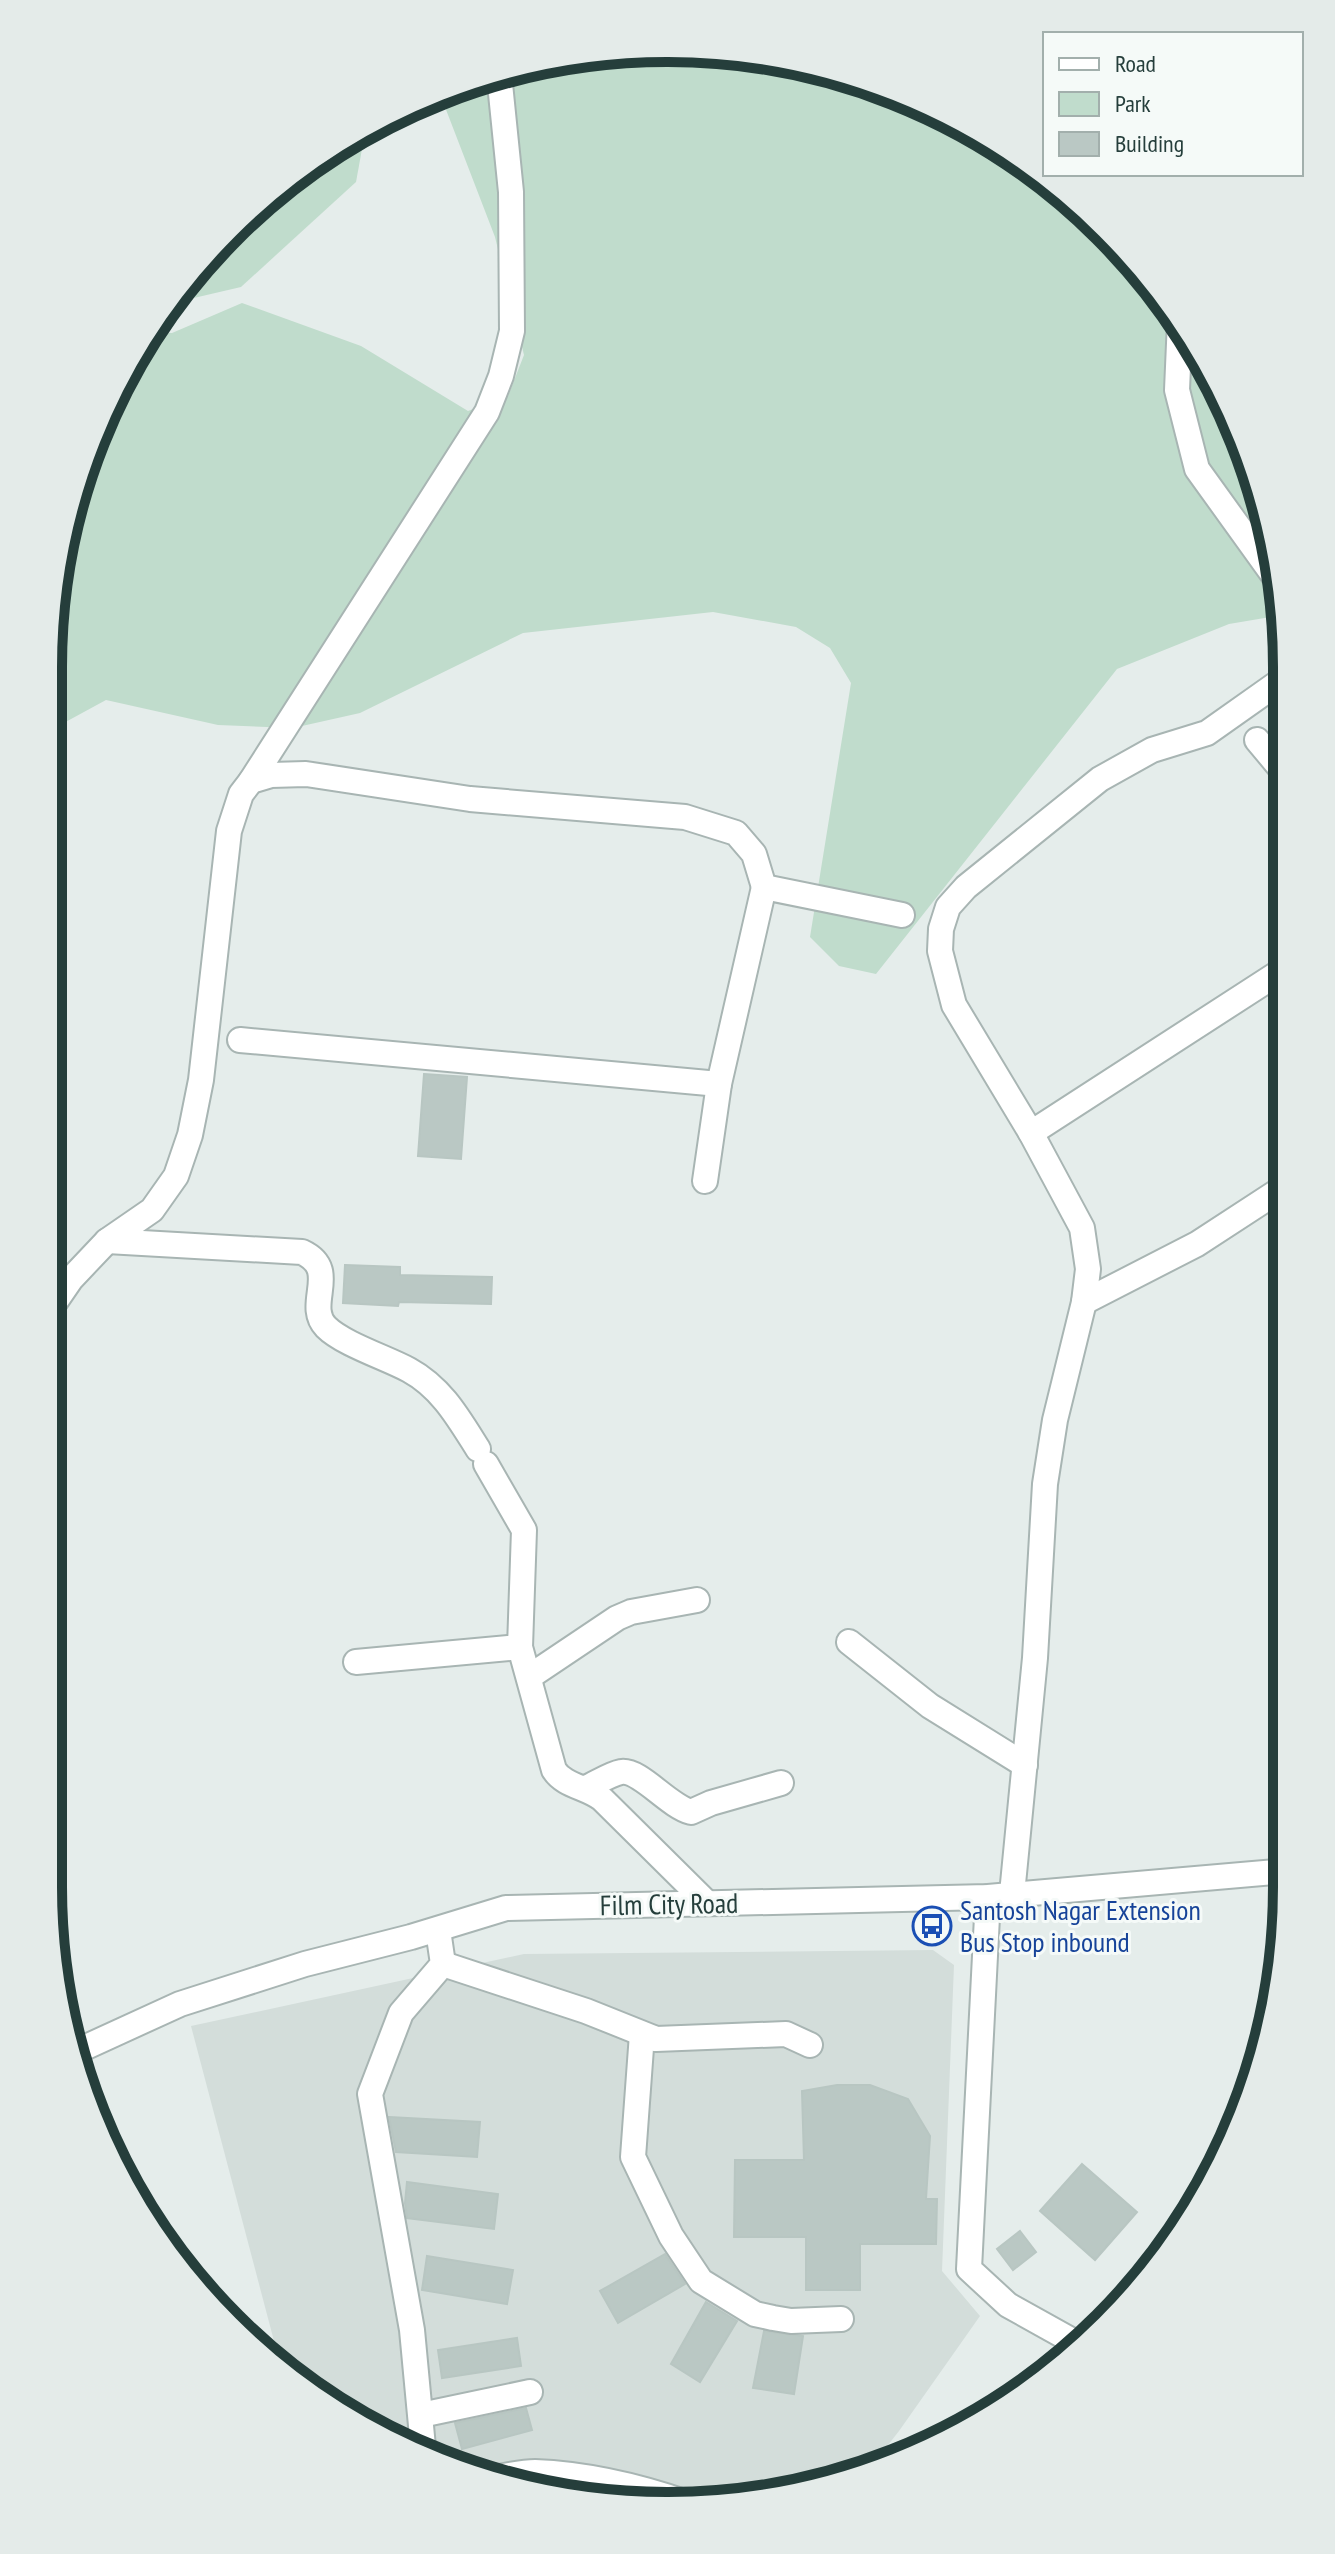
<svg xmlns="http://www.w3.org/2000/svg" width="1335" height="2554" font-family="'PT Sans Narrow',sans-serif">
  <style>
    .built { fill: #d3ddda }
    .green { fill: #c0dccc }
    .building { fill: #bac8c4; stroke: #b8c6c2; stroke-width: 2 }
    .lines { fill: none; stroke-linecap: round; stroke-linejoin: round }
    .minor-casing { stroke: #a8b5b3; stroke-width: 28 }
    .minor { stroke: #fff; stroke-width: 24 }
    .labels { text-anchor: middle; stroke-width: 6; stroke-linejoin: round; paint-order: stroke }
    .street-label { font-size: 28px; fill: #253e3b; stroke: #f5faf8 }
    .transit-label { font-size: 28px; fill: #164399; stroke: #f5faf8; text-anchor: start }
    .rim { fill: none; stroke: #253e3b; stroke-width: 10 }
  </style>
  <rect width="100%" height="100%" fill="#e5edeb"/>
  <!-- built -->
  <polygon class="built" points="933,1950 954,1965 942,2271 980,2316 899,2431 874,2463 748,2501 627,2505 508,2485 324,2402 279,2360 191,2026 524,1954"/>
  <!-- green -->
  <g class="green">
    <polygon points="708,49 828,69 942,112 1076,201 1182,323 1240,431 1282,586 1282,615 1229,624 1117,669 876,974 839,966 810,937 851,683 830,648 796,627 713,612 523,633 360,713 293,728 218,725 106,700 49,731 49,627 69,508 112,393 150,332 172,333 242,303 361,346 468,411 508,396 524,355 495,237 440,94 469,81 587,53"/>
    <polygon points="366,127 356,182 241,287 168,304 176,290 259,201"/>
  </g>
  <!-- building -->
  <g class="building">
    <polygon points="424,1074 467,1077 461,1159 418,1156"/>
    <polygon points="345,1265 400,1267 400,1275 492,1277 491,1304 399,1302 398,1306 343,1303"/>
    <polygon points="837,2085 870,2085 908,2099 930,2136 926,2199 937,2199 936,2244 860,2244 860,2290 806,2290 806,2237 734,2237 735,2160 804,2160 802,2091"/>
    <polygon points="389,2117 480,2122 477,2157 396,2152"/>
    <polygon points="1082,2164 1137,2212 1095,2260 1040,2211"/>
    <polygon points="407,2182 498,2194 494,2229 407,2218 405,2203"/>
    <polygon points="1020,2231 1036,2252 1013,2270 997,2249"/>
    <polygon points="665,2254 685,2284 618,2323 600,2291"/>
    <polygon points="427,2256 513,2270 507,2304 422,2290"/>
    <polygon points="706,2302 737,2321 700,2382 671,2364"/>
    <polygon points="764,2331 803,2336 794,2394 753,2388"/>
    <polygon points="517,2338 521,2366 442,2378 438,2350"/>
    <polygon points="526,2408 532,2430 462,2449 455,2423"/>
  </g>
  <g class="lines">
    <defs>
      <g id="minor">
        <polyline points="1180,320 1177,390 1197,469 1282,587"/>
        <polyline points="1257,740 1282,770"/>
        <polyline points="251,781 487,412 501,376 512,331 511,192 499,74"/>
        <polyline points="240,1040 719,1084"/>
        <polyline points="1031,1133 1283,970"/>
        <polyline points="705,1181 719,1084 764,887"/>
        <path d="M107 1241 302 1252C341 1270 304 1304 326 1327 343 1344 387 1358 409 1370 442 1388 459 1419 478 1449"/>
        <polyline points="1084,1302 1197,1244 1283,1188"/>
        <polyline points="49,1311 71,1279 107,1241 152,1210 176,1176 190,1135 201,1080 229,831 241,794 251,781 271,775 306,774 470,799 685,817 736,833 754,854 764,887 902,915"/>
        <path d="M486 1464 524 1530 520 1647 554 1770C564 1786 587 1787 602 1799L707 1903"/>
        <polyline points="849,1642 930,1706 1025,1765"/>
        <polyline points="356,1662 520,1647"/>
        <polyline points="529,1677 617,1618 631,1612 697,1600"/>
        <path d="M586 1788C597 1783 610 1774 621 1772 640 1769 668 1806 691 1812L711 1803 781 1783"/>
        <polyline points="1012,1894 1035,1658 1045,1484 1055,1420 1084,1302 1088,1269 1082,1228 1031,1133 954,1005 940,951 941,929 948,907 966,887 1100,779 1152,750 1207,733 1282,680"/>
        <polyline points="988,1897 969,2269 1008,2305 1078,2344"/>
        <polyline points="443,1964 586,2011 656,2039 786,2034 810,2045"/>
        <polyline points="642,2034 633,2157 671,2236 701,2281 755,2314 773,2318 791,2321 841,2319"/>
        <polyline points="75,2052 180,2004 305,1964 411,1937 506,1908 988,1897 1286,1871"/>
        <polyline points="421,2415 530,2392"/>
        <polyline points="423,2447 412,2330 370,2094 401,2013 443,1964 438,1930"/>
        <path d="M492 2478C506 2476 521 2472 535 2472 587 2474 638 2486 687 2503"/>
      </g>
    </defs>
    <!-- minor casing -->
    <use href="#minor" class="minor-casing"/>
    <!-- minor -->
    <use href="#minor" class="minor"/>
  </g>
  <!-- icons -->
  <defs>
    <symbol id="bus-ring" viewBox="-11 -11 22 22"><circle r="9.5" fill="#f5faf8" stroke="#1a4fb4" stroke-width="1.5"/><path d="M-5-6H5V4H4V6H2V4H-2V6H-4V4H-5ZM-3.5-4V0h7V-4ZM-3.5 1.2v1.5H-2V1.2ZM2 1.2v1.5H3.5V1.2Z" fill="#1a4fb4"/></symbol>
  </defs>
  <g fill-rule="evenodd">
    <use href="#bus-ring" x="910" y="1904" width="44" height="44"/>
  </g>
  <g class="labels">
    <!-- street labels -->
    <g class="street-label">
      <text transform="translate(669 1904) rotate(-1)" y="10">Film City Road</text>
    </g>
    <!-- transit labels -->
    <g class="transit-label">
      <text x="960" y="1920">Santosh Nagar Extension<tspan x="960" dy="32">Bus Stop inbound</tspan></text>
    </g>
  </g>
  <!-- crop -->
  <path d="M0 0H1335V2554H0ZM667 62H668A605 605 0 0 1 1273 667V1887A605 605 0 0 1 668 2492H667A605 605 0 0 1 62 1887V667A605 605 0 0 1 667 62Z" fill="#e4ebe9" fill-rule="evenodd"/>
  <path class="rim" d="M667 62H668A605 605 0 0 1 1273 667V1887A605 605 0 0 1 668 2492H667A605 605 0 0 1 62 1887V667A605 605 0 0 1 667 62Z"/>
  <!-- legend -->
  <rect x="1043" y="32" width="260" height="144" fill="#f5faf8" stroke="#a2afac" stroke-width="2"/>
  <rect x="1059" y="58" width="40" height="12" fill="#ffffff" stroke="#a2afac" stroke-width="2"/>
  <text x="1115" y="72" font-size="24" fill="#253e3b">Road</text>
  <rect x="1059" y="92" width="40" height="24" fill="#c0dccc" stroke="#a2afac" stroke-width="2"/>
  <text x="1115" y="112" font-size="24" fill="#253e3b">Park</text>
  <rect x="1059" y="132" width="40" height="24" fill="#bac8c4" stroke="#a2afac" stroke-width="2"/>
  <text x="1115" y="152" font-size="24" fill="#253e3b">Building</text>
</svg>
